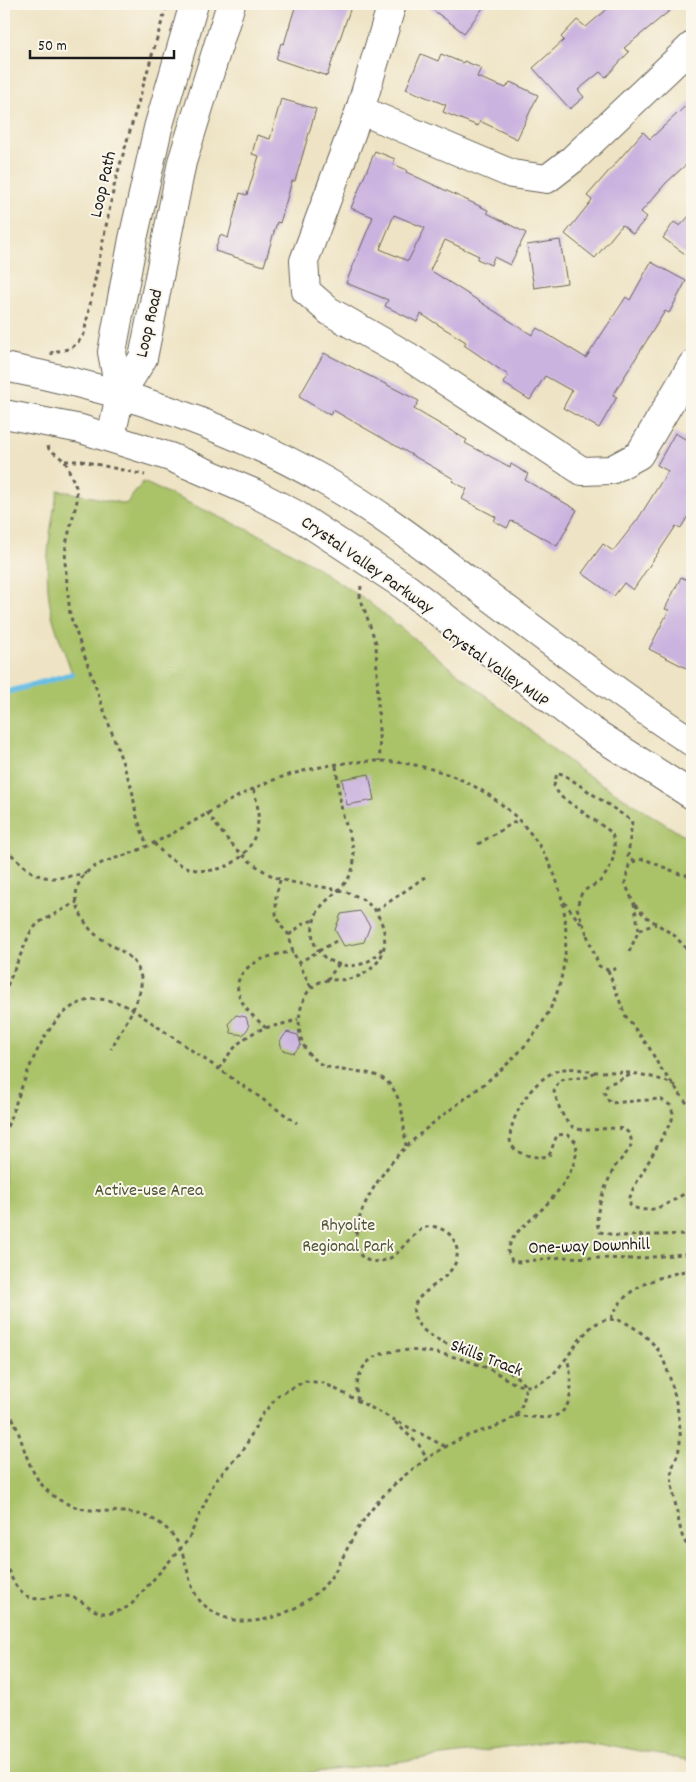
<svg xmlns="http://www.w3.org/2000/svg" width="696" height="1782" font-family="Dekko,sans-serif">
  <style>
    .green { fill: #aac369; stroke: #637042 }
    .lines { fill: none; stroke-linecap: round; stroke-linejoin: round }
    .stream { stroke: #69bee5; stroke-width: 5.5 }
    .building { fill: #cbb3df; fill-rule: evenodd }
    .minor-casing { stroke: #666257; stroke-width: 30 }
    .major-casing { stroke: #666257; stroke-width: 30 }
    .path { stroke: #666257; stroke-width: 3; stroke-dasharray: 4 4; stroke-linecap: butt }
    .minor { stroke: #fff; stroke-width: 28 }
    .major { stroke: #fff; stroke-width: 28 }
    .labels { text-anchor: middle; stroke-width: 4; stroke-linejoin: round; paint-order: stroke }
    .street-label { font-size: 18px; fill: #1c1c1c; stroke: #fbf7ec }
    .park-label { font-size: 18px; fill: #4e5637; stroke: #fbf7ec }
  </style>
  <rect width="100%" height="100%" fill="#fbf7ec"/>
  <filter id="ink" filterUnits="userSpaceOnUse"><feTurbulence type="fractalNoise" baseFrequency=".02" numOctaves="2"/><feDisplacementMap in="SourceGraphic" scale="10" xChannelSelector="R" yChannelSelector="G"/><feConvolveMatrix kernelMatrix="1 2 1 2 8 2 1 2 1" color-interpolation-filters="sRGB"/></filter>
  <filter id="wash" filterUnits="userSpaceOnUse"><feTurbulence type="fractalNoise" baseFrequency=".0096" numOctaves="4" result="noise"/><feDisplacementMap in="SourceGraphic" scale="20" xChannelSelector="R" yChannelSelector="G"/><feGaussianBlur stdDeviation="1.12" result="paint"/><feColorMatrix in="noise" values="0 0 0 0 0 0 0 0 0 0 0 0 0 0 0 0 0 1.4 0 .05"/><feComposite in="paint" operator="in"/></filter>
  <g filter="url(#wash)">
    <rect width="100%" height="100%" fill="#eee3c4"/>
    <!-- green -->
    <path class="green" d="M143 482 266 538 310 563 367 601 578 769 692 841V1761L577 1739 269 1778H4V693L72 673C66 655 58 637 53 619 42 577 49 532 58 490L126 504Z"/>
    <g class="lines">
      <!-- stream -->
      <polyline class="stream" points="4,693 72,674"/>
    </g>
    <g id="blocks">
      <!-- building -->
      <g class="building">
        <polygon points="296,4 352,4 327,76 276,59 281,43 284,44"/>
        <polygon points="425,4 486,4 464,33"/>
        <polygon points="613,4 678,4 624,48 629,52 606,77 600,72 578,90 584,97 570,109 533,68 564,40 561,37 577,20 586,27"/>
        <polygon points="421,54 438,61 441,54 463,63 464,61 481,68 477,77 506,88 510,82 538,95 517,139 480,121 478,126 443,112 446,105 406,89"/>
        <polygon points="281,99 316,109 295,181 292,181 280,223 277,222 264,266 215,251 220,235 228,238 240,193 247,195 259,156 252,154 257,135 270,139"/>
        <polygon points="692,100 692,159 666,183 641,212 647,217 633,234 622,225 595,258 565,234 592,200 587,196 643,132 650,139"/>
        <path d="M375 151 395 159 393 164 407 170 406 172 488 210 487 213 526 233 510 265 494 257 491 265 477 259 479 256 445 240 430 270 532 335 537 328 586 358 626 297 630 300 651 262 686 281 669 313 665 311 613 395 617 397 599 428 563 408 572 391 545 376 530 400 503 383 508 375 464 345 466 342 421 314 417 322 385 306 388 300 346 283 373 217 351 208ZM394 215 425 228 408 261 380 249Z"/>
        <polygon points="692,213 692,259 663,238 674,222 680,226"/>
        <polygon points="560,240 567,283 534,288 527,245"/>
        <polygon points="324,353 419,401 414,409 467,440 465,443 510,467 511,464 528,474 525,480 577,510 557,546 519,524 511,521 507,528 494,521 496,517 462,499 467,489 452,481 454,479 333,410 330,415 299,397"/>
        <polygon points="675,433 692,443 692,510 680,529 676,526 633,590 624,583 614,596 582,573 603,544 613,551 638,519 668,471 657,465"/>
        <polygon points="681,577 692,582 692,671 649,649 669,610 665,609"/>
        <polygon points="369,774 374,800 347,805 342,779"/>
        <polygon points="360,911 370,926 364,942 344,946 335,930 341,914"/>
        <polygon points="236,1015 246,1017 249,1027 243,1035 231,1033 229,1023"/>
        <polygon points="287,1032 298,1035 301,1045 294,1053 282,1050 280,1041"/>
      </g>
    </g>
  </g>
  <g filter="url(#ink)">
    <use href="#blocks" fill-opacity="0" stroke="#666257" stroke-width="1"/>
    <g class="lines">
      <defs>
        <g id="minor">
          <polyline points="392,4 360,110 304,261 306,291 329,311 409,357 582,471 611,470 639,455 692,365"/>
          <polyline points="360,110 512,174 547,179 573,159 692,46"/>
          <polyline points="120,395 112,352 133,239 158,128 194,4"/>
          <polyline points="111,437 120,395 143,358 182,162 231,4"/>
        </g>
        <g id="major">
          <path d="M4 367C116 388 226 424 325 481 376 510 423 546 469 581 543 636 615 692 692 742"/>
          <polyline points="4,414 81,429 170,457 254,493 295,514 403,585 592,731 692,795"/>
        </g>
      </defs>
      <!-- minor casing -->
      <use href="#minor" class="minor-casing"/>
      <!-- major casing -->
      <use href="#major" class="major-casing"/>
      <!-- path -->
      <g class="path">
        <path d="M52 355V351C68 351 75 348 84 334L115 182 167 4"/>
        <polyline points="48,446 49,449 65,461 76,487 77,501 66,544 65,562 70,615 132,789 136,814 147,846"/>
        <polyline points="65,461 82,461 145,475"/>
        <polyline points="361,586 360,597 376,643 380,761"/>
        <path d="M336 766C338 781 339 796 342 811 346 828 354 842 354 859 353 891 321 894 314 921 302 964 361 982 382 948"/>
        <path d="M207 812C225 838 239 856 267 873 304 895 366 875 383 927 386 938 385 951 379 960 371 971 361 977 348 979 338 981 328 978 318 983 299 993 295 1026 303 1044 325 1092 381 1049 399 1101 404 1115 404 1132 406 1146"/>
        <path d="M154 843C201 902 279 858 253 789"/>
        <polyline points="478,844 518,820"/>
        <path d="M4 851C14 854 20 864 29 870 46 883 66 877 86 873"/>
        <polyline points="280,880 276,896 276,914 281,926 289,935 293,952 312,989"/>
        <polyline points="564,902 582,925"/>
        <polyline points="635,905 645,916 675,936 692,955"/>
        <polyline points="376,911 425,877"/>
        <polyline points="639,930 634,904 625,883 629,865 635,861 644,859 680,874 692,876"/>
        <path d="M587 934 577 908C578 903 580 897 582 893 586 888 594 886 599 882 612 870 619 848 611 832L560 796 554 786 557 773 563 774 632 821 628 857 635 861"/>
        <polyline points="289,935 304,923 314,920"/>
        <polyline points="587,935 599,966 610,971 617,968"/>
        <polyline points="629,952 639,930 656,924"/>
        <polyline points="298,963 336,941"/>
        <polyline points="608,970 625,1015 650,1049 659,1066 692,1110"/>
        <polyline points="327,980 338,965"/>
        <polyline points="4,993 30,933 38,923 77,902"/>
        <path d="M266 1028C259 1021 249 1014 244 1005 221 970 266 954 293 952"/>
        <path d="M219 1069C230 1051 243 1035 265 1028 276 1025 287 1024 298 1019"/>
        <path d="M595 1072 587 1077 560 1080 554 1091C557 1102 563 1121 573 1127 590 1137 627 1117 631 1139 634 1150 618 1160 613 1170 606 1185 591 1217 600 1232L619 1236 692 1234"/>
        <path d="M630 1075 607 1085 604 1092 610 1103 660 1099 670 1105 673 1113 672 1120 633 1189 630 1197V1205C650 1219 675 1199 692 1189"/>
        <path d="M676 1086C652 1074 625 1071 598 1072 587 1072 575 1067 564 1069 537 1073 512 1111 510 1137 509 1155 536 1159 549 1156L557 1135 567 1134 576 1142C581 1166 555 1197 538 1213 526 1225 510 1234 508 1252L512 1261 519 1262 562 1257 633 1259 692 1253"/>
        <path d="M4 1134C27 1081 50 965 132 1009L297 1123"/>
        <path d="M611 1319C626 1283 658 1278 692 1269"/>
        <path d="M358 1400C354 1392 358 1376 363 1368 384 1334 468 1357 495 1372 505 1377 514 1386 526 1386 574 1386 579 1289 636 1329 646 1336 657 1346 662 1357 672 1378 684 1427 679 1449 677 1458 672 1465 671 1475 671 1481 680 1532 683 1538 685 1543 688 1546 692 1549"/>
        <path d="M4 1404C25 1432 22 1469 50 1493 90 1527 133 1495 169 1531 190 1552 184 1583 201 1602 236 1638 292 1618 323 1587 338 1571 345 1551 356 1532 371 1507 393 1483 417 1466 430 1456 444 1447 458 1440 487 1425 526 1429 525 1386 501 1352 427 1350 415 1318 404 1290 461 1283 457 1250 456 1242 452 1235 445 1231 421 1216 410 1242 395 1255 383 1264 361 1266 357 1247 350 1215 385 1166 408 1145 445 1109 493 1084 527 1043 544 1024 557 1000 562 974 586 856 496 766 381 761 347 760 297 770 266 783 219 803 180 833 134 852 117 859 90 862 80 881 72 895 78 912 87 925 101 947 136 948 141 978 144 997 120 1031 111 1049"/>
        <path d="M515 1416C527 1416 540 1419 551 1417 577 1412 572 1376 567 1358"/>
        <polyline points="395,1422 419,1445 427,1458"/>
        <path d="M4 1563C10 1572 13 1585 22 1593 35 1604 48 1596 63 1596 91 1596 91 1628 131 1605L188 1540 215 1481 244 1449 261 1416 279 1395 305 1381 324 1383 446 1447"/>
      </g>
      <!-- minor -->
      <use href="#minor" class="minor"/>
      <!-- major -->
      <use href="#major" class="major"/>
    </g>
  </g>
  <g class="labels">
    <!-- street labels -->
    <g class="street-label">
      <text transform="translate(102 184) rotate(-77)" y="6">Loop Path</text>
      <text transform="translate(148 323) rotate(-77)" y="6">Loop Road</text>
      <text transform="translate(368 564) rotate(35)" y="6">Crystal Valley Parkway</text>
      <text transform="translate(496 666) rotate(35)" y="6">Crystal Valley MUP</text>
      <text transform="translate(589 1245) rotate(-2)" y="6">One-way Downhill</text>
      <text transform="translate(487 1357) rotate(21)" y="6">Skills Track</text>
    </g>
    <!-- park labels -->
    <g class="park-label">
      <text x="149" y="1195">Active-use Area</text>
      <text x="348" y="1230">Rhyolite<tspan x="348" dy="21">Regional Park</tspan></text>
    </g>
  </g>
  <!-- margin -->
  <rect width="696" height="1782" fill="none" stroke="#fbf7ec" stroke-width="20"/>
  <!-- scale -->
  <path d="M30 50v8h144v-8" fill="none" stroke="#1c1c1c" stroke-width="2.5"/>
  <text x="38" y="50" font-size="15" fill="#1c1c1c" stroke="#fbf7ec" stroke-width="4" paint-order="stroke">50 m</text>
</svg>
